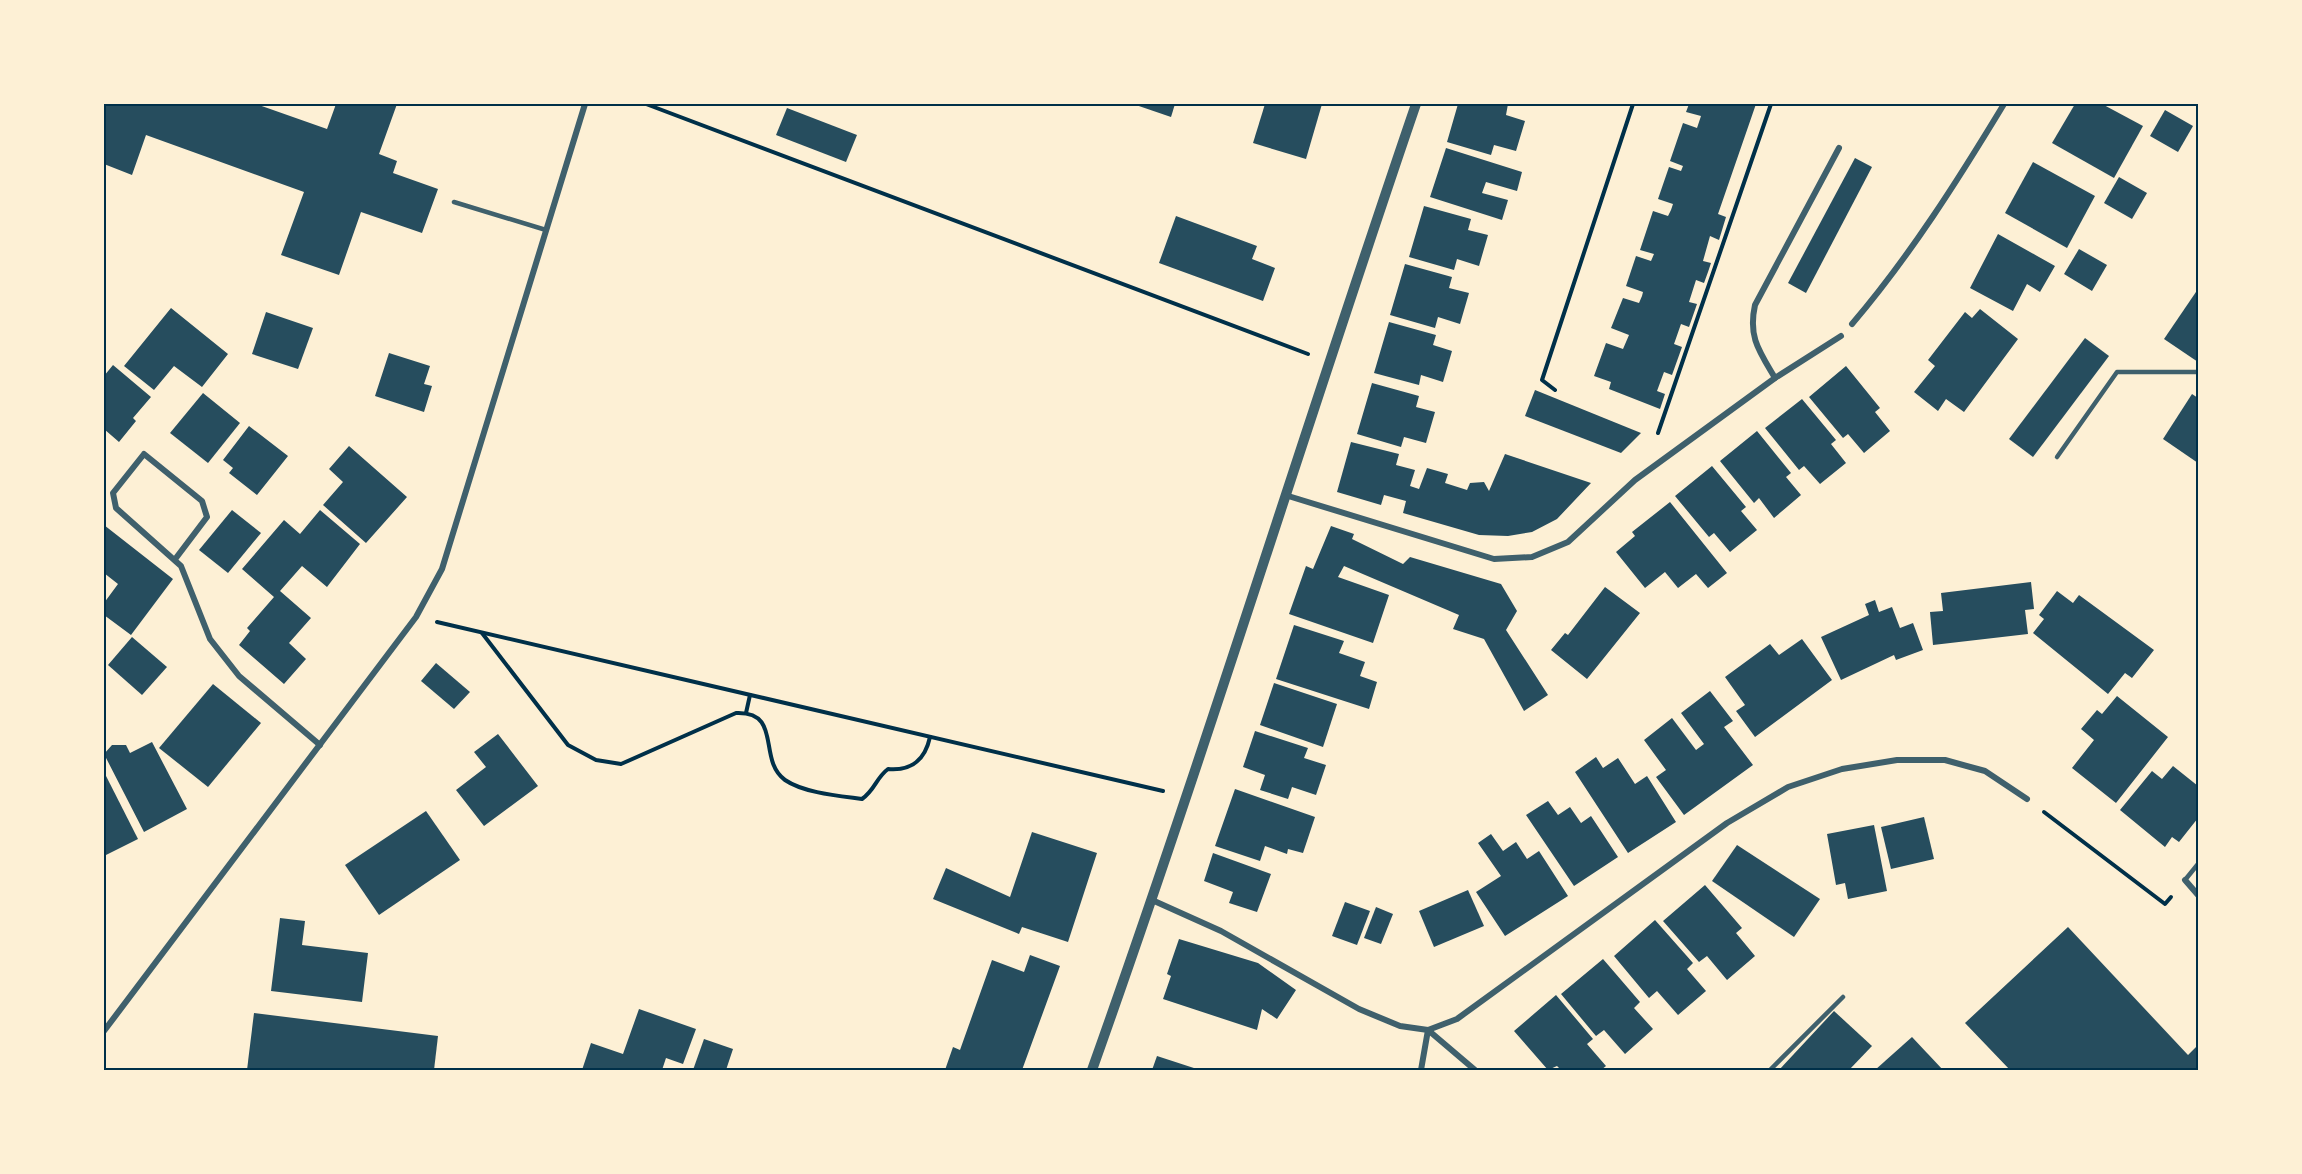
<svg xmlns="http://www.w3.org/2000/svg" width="2302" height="1174" font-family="'Archivo Narrow',sans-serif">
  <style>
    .building { fill: #264d5e }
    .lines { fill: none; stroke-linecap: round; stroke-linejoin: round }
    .path { stroke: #003049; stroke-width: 4 }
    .service { stroke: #3f606c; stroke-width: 4.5 }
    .minor { stroke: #3f606c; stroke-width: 6 }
    .tertiary { stroke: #3f606c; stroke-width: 10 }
    .neatline { fill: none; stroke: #003049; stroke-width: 2 }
  </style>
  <rect width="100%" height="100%" fill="#fdf0d5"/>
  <!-- building -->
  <g class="building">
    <polygon points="104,104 256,104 327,129 336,104 397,104 379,154 397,161 393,173 438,189 422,233 361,212 339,275 281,255 304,192 146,135 132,175 104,164"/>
    <polygon points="1133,104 1175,104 1171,117"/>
    <polygon points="1265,104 1322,104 1306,159 1253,143"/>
    <polygon points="1458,104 1508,104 1506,115 1525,121 1516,151 1494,145 1491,155 1447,142"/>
    <polygon points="1689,104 1756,104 1718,214 1726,217 1719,240 1710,236 1703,261 1711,263 1708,272 1704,283 1696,280 1689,302 1697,304 1689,327 1681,324 1674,344 1682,347 1672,375 1664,372 1657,391 1665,394 1660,409 1609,389 1611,382 1594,376 1606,343 1623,349 1629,335 1611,328 1623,298 1639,303 1642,296 1643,292 1626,286 1636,256 1651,261 1654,254 1640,250 1653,211 1668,216 1671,210 1673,204 1658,199 1669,167 1681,171 1683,166 1670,161 1683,123 1697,128 1701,116 1686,112"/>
    <polygon points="2075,104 2102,104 2143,126 2114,178 2052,143"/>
    <polygon points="787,108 857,135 846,162 776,135"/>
    <polygon points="2165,110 2193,126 2178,152 2150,136"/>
    <polygon points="1446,148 1522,172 1517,191 1486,182 1482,193 1508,200 1502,220 1430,197"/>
    <polygon points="1855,158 1872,167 1806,293 1788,283"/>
    <polygon points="2033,162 2095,196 2067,248 2005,213"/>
    <polygon points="2119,177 2147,193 2132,219 2104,203"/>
    <polygon points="1424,206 1471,219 1468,230 1488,235 1479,266 1457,259 1454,270 1409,257"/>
    <polygon points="1176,216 1257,246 1252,259 1275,268 1263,301 1159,263"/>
    <polygon points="1998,234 2055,266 2040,292 2027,284 2013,311 1970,288"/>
    <polygon points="2079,249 2107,265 2092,291 2064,274"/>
    <polygon points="1405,264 1452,277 1449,288 1469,293 1460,324 1438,317 1435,328 1390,315"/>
    <polygon points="2198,289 2198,362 2164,339"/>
    <polygon points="171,308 228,354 202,387 174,366 154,390 124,366"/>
    <polygon points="1980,309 2018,339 1964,412 1946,399 1938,411 1914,392 1935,366 1928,360 1965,312 1972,318"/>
    <polygon points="266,312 313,328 298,369 252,354"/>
    <polygon points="1389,322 1436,335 1433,345 1452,351 1443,382 1421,375 1419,385 1374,373"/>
    <polygon points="2085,338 2109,356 2033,457 2009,439"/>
    <polygon points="389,353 430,366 424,384 432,386 424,412 375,396"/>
    <polygon points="113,365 151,397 133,418 136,421 119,442 104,429 104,376"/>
    <polygon points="1846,366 1880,408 1875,412 1890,431 1864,453 1848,434 1843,438 1809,397"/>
    <polygon points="1372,383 1419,396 1416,407 1435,412 1426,443 1404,437 1401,447 1357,434"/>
    <polygon points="1535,390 1641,433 1621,453 1525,416"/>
    <polygon points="203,393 240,423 208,463 170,433"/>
    <polygon points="2192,394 2198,398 2198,463 2163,439"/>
    <polygon points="1802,399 1836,440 1831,444 1846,463 1820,484 1804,466 1799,470 1765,428"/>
    <polygon points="249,426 288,456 257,495 229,473 233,468 223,460"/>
    <polygon points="1757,431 1791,473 1786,477 1801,495 1774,518 1759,498 1754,503 1720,461"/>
    <polygon points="1351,442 1399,454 1396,465 1415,470 1410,486 1419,489 1427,468 1448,474 1445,483 1467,490 1470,483 1484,482 1489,491 1505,454 1591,483 1557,519 1532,532 1508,536 1479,535 1403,513 1406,501 1384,495 1381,505 1337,492"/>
    <polygon points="349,446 407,497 366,543 323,505 343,482 329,469"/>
    <polygon points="1712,466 1746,507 1741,511 1757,530 1730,552 1714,533 1709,537 1675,496"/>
    <polygon points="1670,502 1727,573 1708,588 1696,574 1678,588 1665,572 1645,588 1616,552 1635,536 1632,532"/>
    <polygon points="232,510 261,533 228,573 199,550"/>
    <polygon points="320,510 360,544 327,587 302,566 280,591 311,618 289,643 306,659 284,684 239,645 250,631 247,628 274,597 242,569 284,520 300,534"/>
    <polygon points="104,525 173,579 131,635 104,615 104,603 118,584 104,573"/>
    <polygon points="1331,526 1354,534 1352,539 1403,564 1410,557 1501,584 1517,611 1506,630 1548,695 1524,711 1484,639 1453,629 1459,615 1344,566 1338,577 1389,595 1373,643 1289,614 1306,566 1313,569"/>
    <polygon points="2031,582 2034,609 2025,610 2028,634 1933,645 1930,612 1943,611 1941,593"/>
    <polygon points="1605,587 1640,613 1587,679 1551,650 1565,633 1568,635"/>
    <polygon points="2057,591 2073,603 2079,595 2154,650 2132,678 2125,673 2108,694 2033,633 2044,619 2039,615"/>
    <polygon points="1875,600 1879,612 1892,607 1900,628 1913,623 1923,650 1896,660 1894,655 1841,680 1821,637 1869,615 1865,604"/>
    <polygon points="1294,625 1344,641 1339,653 1365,662 1360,676 1377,682 1369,709 1276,679"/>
    <polygon points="132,637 167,667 142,695 108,665"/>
    <polygon points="1802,639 1832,680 1755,737 1736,711 1745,705 1725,677 1770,644 1779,655"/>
    <polygon points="436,663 470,692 454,709 421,681"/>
    <polygon points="1274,683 1337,704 1323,747 1260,725"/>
    <polygon points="213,684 261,723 208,787 159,748"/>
    <polygon points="1710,691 1733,721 1724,727 1753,765 1684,815 1656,777 1666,770 1644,740 1672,718 1696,750 1704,744 1681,713"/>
    <polygon points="2117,696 2168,737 2116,803 2072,768 2094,740 2081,729 2097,710 2102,714"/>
    <polygon points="1255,731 1308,748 1304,758 1326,765 1316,795 1292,787 1288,799 1260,790 1265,775 1243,767"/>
    <polygon points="498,734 538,786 484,826 456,790 486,767 474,752"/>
    <polygon points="152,742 187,809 144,832 104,754 112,745 126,745 130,753"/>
    <polygon points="1596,757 1603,768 1618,758 1635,784 1647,776 1676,822 1628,853 1575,772"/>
    <polygon points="2173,766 2198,786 2198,818 2179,842 2172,837 2165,847 2120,810 2152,771 2162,779"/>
    <polygon points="104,772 138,839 104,856"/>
    <polygon points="1235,789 1315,817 1303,853 1288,849 1287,854 1265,846 1260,861 1215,846"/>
    <polygon points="1548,801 1558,815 1570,807 1581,823 1591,816 1618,857 1574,886 1526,815"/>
    <polygon points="426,811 460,860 379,915 345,865"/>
    <polygon points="1924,817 1934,859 1891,869 1881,827"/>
    <polygon points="1874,825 1887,891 1848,899 1845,883 1836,885 1827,834"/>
    <polygon points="1032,832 1097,853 1068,942 1022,927 1019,934 933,899 946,868 1010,897"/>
    <polygon points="1491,834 1503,851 1516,842 1527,859 1539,851 1568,896 1505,936 1476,892 1501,876 1478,843"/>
    <polygon points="1737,845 1820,899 1794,937 1712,881"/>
    <polygon points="1213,853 1271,874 1257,912 1229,903 1233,892 1204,881"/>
    <polygon points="1705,885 1742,928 1736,933 1755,956 1727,980 1707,956 1699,962 1663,921"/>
    <polygon points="1468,890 1484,926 1434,947 1419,911"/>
    <polygon points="1345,902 1370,911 1357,945 1332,936"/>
    <polygon points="1376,907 1393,914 1381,944 1364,938"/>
    <polygon points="280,918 305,921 302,945 368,953 362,1002 271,991"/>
    <polygon points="1655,920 1693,963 1687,969 1706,991 1678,1015 1657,991 1649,998 1614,956"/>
    <polygon points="2068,927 2188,1055 2198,1045 2198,1070 2010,1070 1965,1023"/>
    <polygon points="1179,939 1258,963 1296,990 1277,1019 1262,1009 1257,1030 1163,999 1171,976 1167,974"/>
    <polygon points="1030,955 1060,966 1022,1070 945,1070 953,1047 960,1050 992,960 1024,972"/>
    <polygon points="1603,959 1640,1002 1634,1008 1653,1029 1625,1054 1604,1030 1596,1036 1561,994"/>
    <polygon points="1556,995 1593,1039 1587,1044 1606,1066 1601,1070 1561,1070 1557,1066 1548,1070 1514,1031"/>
    <polygon points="639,1009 696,1029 683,1064 666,1058 662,1070 582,1070 591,1043 623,1054"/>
    <polygon points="1834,1011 1872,1046 1849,1070 1779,1070"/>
    <polygon points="254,1013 438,1036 434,1070 247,1070"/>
    <polygon points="1912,1037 1943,1070 1875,1070"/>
    <polygon points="704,1039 733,1049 726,1070 693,1070"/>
    <polygon points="1157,1056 1200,1070 1152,1070"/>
  </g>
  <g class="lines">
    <!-- path -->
    <g class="path">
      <polyline points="646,104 1308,354"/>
      <polyline points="1555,390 1542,380 1633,104"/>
      <polyline points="1658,433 1771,104"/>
      <polyline points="437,622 1163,791"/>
      <path d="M482 633 568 745 596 760 621 764 736 713C783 711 757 760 785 780 804 793 840 796 862 799 875 790 876 778 888 769 912 771 925 760 930 737"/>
      <polyline points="746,713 750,695"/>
      <polyline points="2044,812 2165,904 2171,897"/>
    </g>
    <!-- service -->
    <g class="service">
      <polyline points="454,202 546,230"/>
      <polyline points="2057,457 2117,372 2198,372"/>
      <polyline points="2185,880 2198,864"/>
      <polyline points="1770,1070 1843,997"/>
    </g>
    <!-- minor -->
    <g class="minor">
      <path d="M1852 324C1910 256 1958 180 2004 104"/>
      <path d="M1775 378C1759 351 1748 337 1755 305L1839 148"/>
      <polyline points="1285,495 1494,559 1532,557 1568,542 1635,480 1775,378 1841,336"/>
      <polyline points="176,558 207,517 202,501 144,454 113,493 116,508 181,566 210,639 239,676 320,745"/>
      <polyline points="2185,880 2198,895"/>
      <polyline points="1152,900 1221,931 1359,1009 1400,1026 1428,1030 1475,1070"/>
      <polyline points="104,1031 416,617 442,569 585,104"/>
      <polyline points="1421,1070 1428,1030 1457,1019 1727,823 1788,787 1842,769 1897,760 1945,760 1985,771 2027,799"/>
    </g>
    <!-- tertiary -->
    <path class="tertiary" d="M1092 1070C1206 750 1306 425 1416 104"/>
  </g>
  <!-- border -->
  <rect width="2302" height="1174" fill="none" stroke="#fdf0d5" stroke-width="210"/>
  <rect x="105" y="105" width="2092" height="964" class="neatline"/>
</svg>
